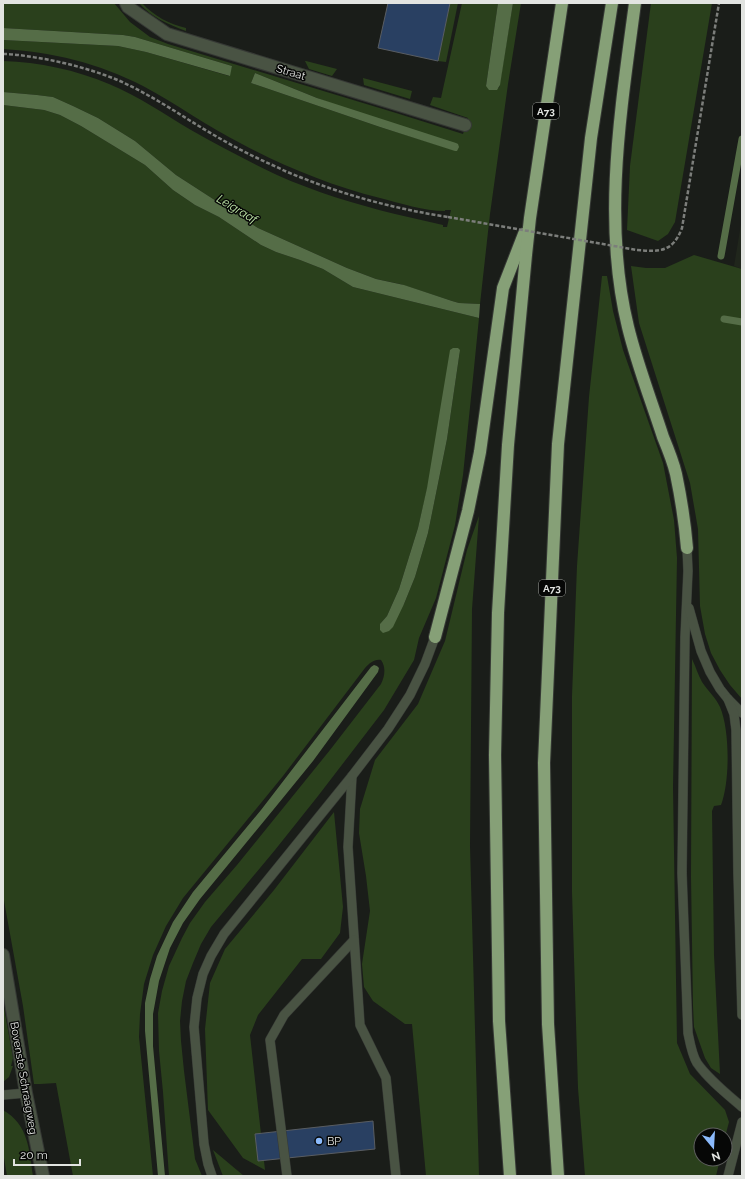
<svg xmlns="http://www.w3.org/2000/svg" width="745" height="1179" font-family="Raleway,sans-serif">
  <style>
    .built { fill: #20261c }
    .green { fill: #2a401c; fill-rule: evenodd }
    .water { fill: #556d47 }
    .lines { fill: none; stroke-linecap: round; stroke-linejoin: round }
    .stream { stroke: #556d47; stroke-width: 7 }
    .building { fill: #294062; stroke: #595d62 }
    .service-casing { stroke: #363935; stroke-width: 10 }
    .minor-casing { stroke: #363935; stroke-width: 14 }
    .motorway-casing { stroke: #363935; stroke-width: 14 }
    .path { stroke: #7c7e7b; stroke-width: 2.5; stroke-dasharray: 4 2; stroke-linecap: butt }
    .service { stroke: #495343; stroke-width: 9 }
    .minor { stroke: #495343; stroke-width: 12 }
    .motorway { stroke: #86a077; stroke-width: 12 }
    .path-bridge { stroke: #7c7e7b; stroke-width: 2.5; stroke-dasharray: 4 2; stroke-linecap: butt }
    .poi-dot { fill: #8bbafc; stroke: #060706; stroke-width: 1.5 }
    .labels { text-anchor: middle; stroke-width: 3; stroke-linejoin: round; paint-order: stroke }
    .shield { fill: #060706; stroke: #a0a29f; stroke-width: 1 }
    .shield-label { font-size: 10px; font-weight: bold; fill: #e2e4e1 }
    .street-label { font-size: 11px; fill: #e2e4e1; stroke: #060706 }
    .poi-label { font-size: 11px; fill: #e2e4e1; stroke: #060706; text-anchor: start }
    .water-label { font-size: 12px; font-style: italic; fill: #c2ebab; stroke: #060706 }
  </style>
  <rect width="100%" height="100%" fill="#1a1d19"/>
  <!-- built -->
  <polygon class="built" points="742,218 742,269 734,266"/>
  <!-- green -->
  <g class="green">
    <path d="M3 3H114L130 22 150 37 168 44 396 113 463 134 468 118 430 105 433 97 441 98 462 3H498L486 86 499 88 513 3H521L508 84 490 214 480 304 459 303 452 301 400 284 376 279 347 268 258 228 176 175 135 141 98 118 73 106 53 97 37 95 3 92V61C39 62 76 70 109 84 138 96 164 114 191 130 219 146 248 161 277 175 315 192 355 204 395 214 411 218 427 221 443 225V227H447L451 210H445V211C424 211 400 203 380 198 332 186 285 167 242 144 208 127 177 104 143 86 98 63 52 52 3 49V40L118 46 146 52 229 76 232 66 135 37 123 35 3 28ZM255 73 317 98 457 151 380 127 251 83Z"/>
    <path d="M139 3H142C154 16 169 24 186 28V31C168 24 152 18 139 3Z"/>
    <polygon points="450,3 458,3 446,62 438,61"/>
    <polygon points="651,3 712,3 675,222 668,234 658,241 627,230 630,166"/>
    <polygon points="305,61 306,61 337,69 332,76 309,69"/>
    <polygon points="363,78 412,91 410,99 364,85"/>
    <path d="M3 105 44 110 60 115 81 126 145 165 173 190 195 205 219 217 261 245 276 252 300 260 323 269 353 287 479 318 473 378 463 475 455 525 436 598 419 638 414 660 384 710 318 796 275 850 211 927 201 944 193 963 186 981 182 1001 180 1021 181 1041 184 1071 195 1159 202 1176H169L163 1092 159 1051 158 1013 162 991 169 966 182 938 190 923 205 902 237 865 330 750 381 684C385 676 386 667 381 660 374 659 370 663 365 668L283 776 183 898 166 926 153 955 144 984 140 1014 139 1037 153 1176H73L56 1083 40 1084H34L23 1006 3 895ZM460 350 447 439 428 533 415 577 404 604 380 624 387 616 399 589 418 528Z"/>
    <polygon points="694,255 742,269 742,699 730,685 720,670 711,653 705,634 700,606 698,529 690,483 639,323 631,266 646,268 665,268"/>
    <polygon points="602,276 607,276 613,311 623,350 663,463 674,520 677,558 673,787 677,1043 690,1074 725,1110 729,1122 725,1137 725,1135 701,1135 701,1159 720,1159 716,1176 585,1176 578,1088 572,892 572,696 577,566 589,397"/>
    <polygon points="479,516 472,609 470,846 479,1176 426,1176 412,1024 405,1024 373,1001 364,987 362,964 370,911 366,876 359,833 360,809 375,760 418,704 445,641 467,550"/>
    <path d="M692 659C696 667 698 675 702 682 708 691 716 698 720 707 730 730 730 782 721 805L714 806 712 811 714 955 720 1074 711 1068 705 1058 700 1044 694 1027 693 1006 691 877Z"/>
    <polygon points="334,812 343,907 340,933 321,959 302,959 258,1015 250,1035 265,1170 243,1158 208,1110 205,1029 210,983 225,949 274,890"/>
    <polygon points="3,1002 13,1058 11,1066 13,1066 9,1077 3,1082"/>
    <path d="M3 1110C29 1125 29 1150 33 1176H7L3 1152Z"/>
    <polygon points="213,1150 244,1176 223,1176"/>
  </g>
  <!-- water -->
  <g class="water">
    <polygon points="498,3 513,3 500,85 497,90 489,90 486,86"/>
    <polygon points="3,28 123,35 135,37 232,66 230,76 146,52 118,46 3,40"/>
    <polygon points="255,73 317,98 456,143 458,144 459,147 457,151 455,151 380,127 251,83"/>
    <polygon points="3,92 37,95 53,97 73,106 98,118 135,141 176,175 258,228 347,268 376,279 404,285 452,301 459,303 480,304 479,318 353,287 323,269 300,260 276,252 261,245 219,217 195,205 173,190 145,165 81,126 60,115 44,110 3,105"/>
    <polygon points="453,348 458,348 460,350 447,439 428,533 415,577 404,604 393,627 389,631 383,633 380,630 380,624 387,616 399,589 418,528 427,488 450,350"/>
    <polygon points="374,665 377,666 379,668 378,672 313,761 278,804 200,899 183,923 170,948 159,981 153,1014 153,1046 165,1176 158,1176 145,1031 145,1003 150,979 157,956 173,922 193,892 261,810 371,667"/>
  </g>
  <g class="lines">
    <!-- stream -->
    <g class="stream">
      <polyline points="721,256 742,139"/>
      <polyline points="724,319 742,322"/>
    </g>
  </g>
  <!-- building -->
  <g class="building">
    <polygon points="388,3 450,3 438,61 378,48"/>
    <polygon points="373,1121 375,1149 258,1161 255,1134"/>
  </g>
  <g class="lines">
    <defs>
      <g id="service">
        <path d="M687 548 688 571 685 637 682 873 688 1033C690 1043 692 1055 697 1063 709 1080 727 1094 742 1107"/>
        <polyline points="689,608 701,651 710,672 720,689 728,699 742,713"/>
        <polyline points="728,699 734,714 736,730 738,874 742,1015"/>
        <polyline points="352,776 348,847 360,1025 386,1078 396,1176"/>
        <polyline points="3,1095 26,1093"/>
        <polyline points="212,1176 208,1164 204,1144 194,1027 197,998 203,974 211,956 224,934 352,776 388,729 410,695 425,664 435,637"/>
        <polyline points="287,1176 270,1040 284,1015 354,940"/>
        <polyline points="728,1176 742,1122"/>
      </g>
      <g id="minor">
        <polyline points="126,3 128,7 167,34 465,125"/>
        <polyline points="3,955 26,1093 43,1176"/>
      </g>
      <g id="motorway">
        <path d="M635 3C621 109 602 221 628 327 637 364 651 400 663 437 668 449 673 461 676 474 681 498 685 524 687 548"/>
        <polyline points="435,637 468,511 480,452 503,288 524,234"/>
        <polyline points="510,1176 499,1021 495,755 498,613 508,445 526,255 530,218 562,3"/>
        <polyline points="558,1176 548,1024 544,763 558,444 591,138 612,3"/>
      </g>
    </defs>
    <!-- service casing -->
    <use href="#service" class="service-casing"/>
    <!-- minor casing -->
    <use href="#minor" class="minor-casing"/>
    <!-- motorway casing -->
    <use href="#motorway" class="motorway-casing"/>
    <!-- path -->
    <g class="path">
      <path d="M3 54C17 54 31 57 45 59 71 64 96 71 120 81 144 92 167 106 189 120 210 133 232 146 255 157 265 162 275 166 285 171 340 194 390 208 448 217"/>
      <path d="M637 250C660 252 673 252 682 228L719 3"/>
    </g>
    <!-- service -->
    <use href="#service" class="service"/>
    <!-- minor -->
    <use href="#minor" class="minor"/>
    <!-- motorway -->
    <use href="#motorway" class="motorway"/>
    <!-- path-bridge -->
    <polyline class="path-bridge" points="448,217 637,250"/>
  </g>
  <!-- markers -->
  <circle class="poi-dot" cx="319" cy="1141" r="4"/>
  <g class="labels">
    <!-- shield labels -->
    <g class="shield">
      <rect x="533" y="103" width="26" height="16" rx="3"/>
      <rect x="539" y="580" width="26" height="16" rx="3"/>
    </g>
    <g class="shield-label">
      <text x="546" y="115">A73</text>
      <text x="552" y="592">A73</text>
    </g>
    <!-- street labels -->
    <g class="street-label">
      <text transform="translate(291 72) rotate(17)" y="4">Straat</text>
      <text transform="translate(24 1078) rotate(80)" y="4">Bovenste Schraagweg</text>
    </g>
    <!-- poi labels -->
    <g class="poi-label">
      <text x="327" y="1145">BP</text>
    </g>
    <!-- water labels -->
    <g class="water-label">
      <text transform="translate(237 209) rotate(31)" y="4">Leigraaf</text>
    </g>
  </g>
  <!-- border -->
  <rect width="745" height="1179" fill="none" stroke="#e2e4e1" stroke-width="8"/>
  <!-- north arrow -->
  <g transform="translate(713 1147) rotate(162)"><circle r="19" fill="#060706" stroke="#5e5f5e"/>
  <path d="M0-3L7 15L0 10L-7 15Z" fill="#8bbafc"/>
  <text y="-6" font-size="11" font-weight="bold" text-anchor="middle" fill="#e2e4e1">N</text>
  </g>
  <!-- scale -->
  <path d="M14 1159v6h66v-6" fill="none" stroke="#e2e4e1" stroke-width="2"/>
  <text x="20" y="1159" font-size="12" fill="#e2e4e1" stroke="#060706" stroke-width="3" paint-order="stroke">20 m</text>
</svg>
